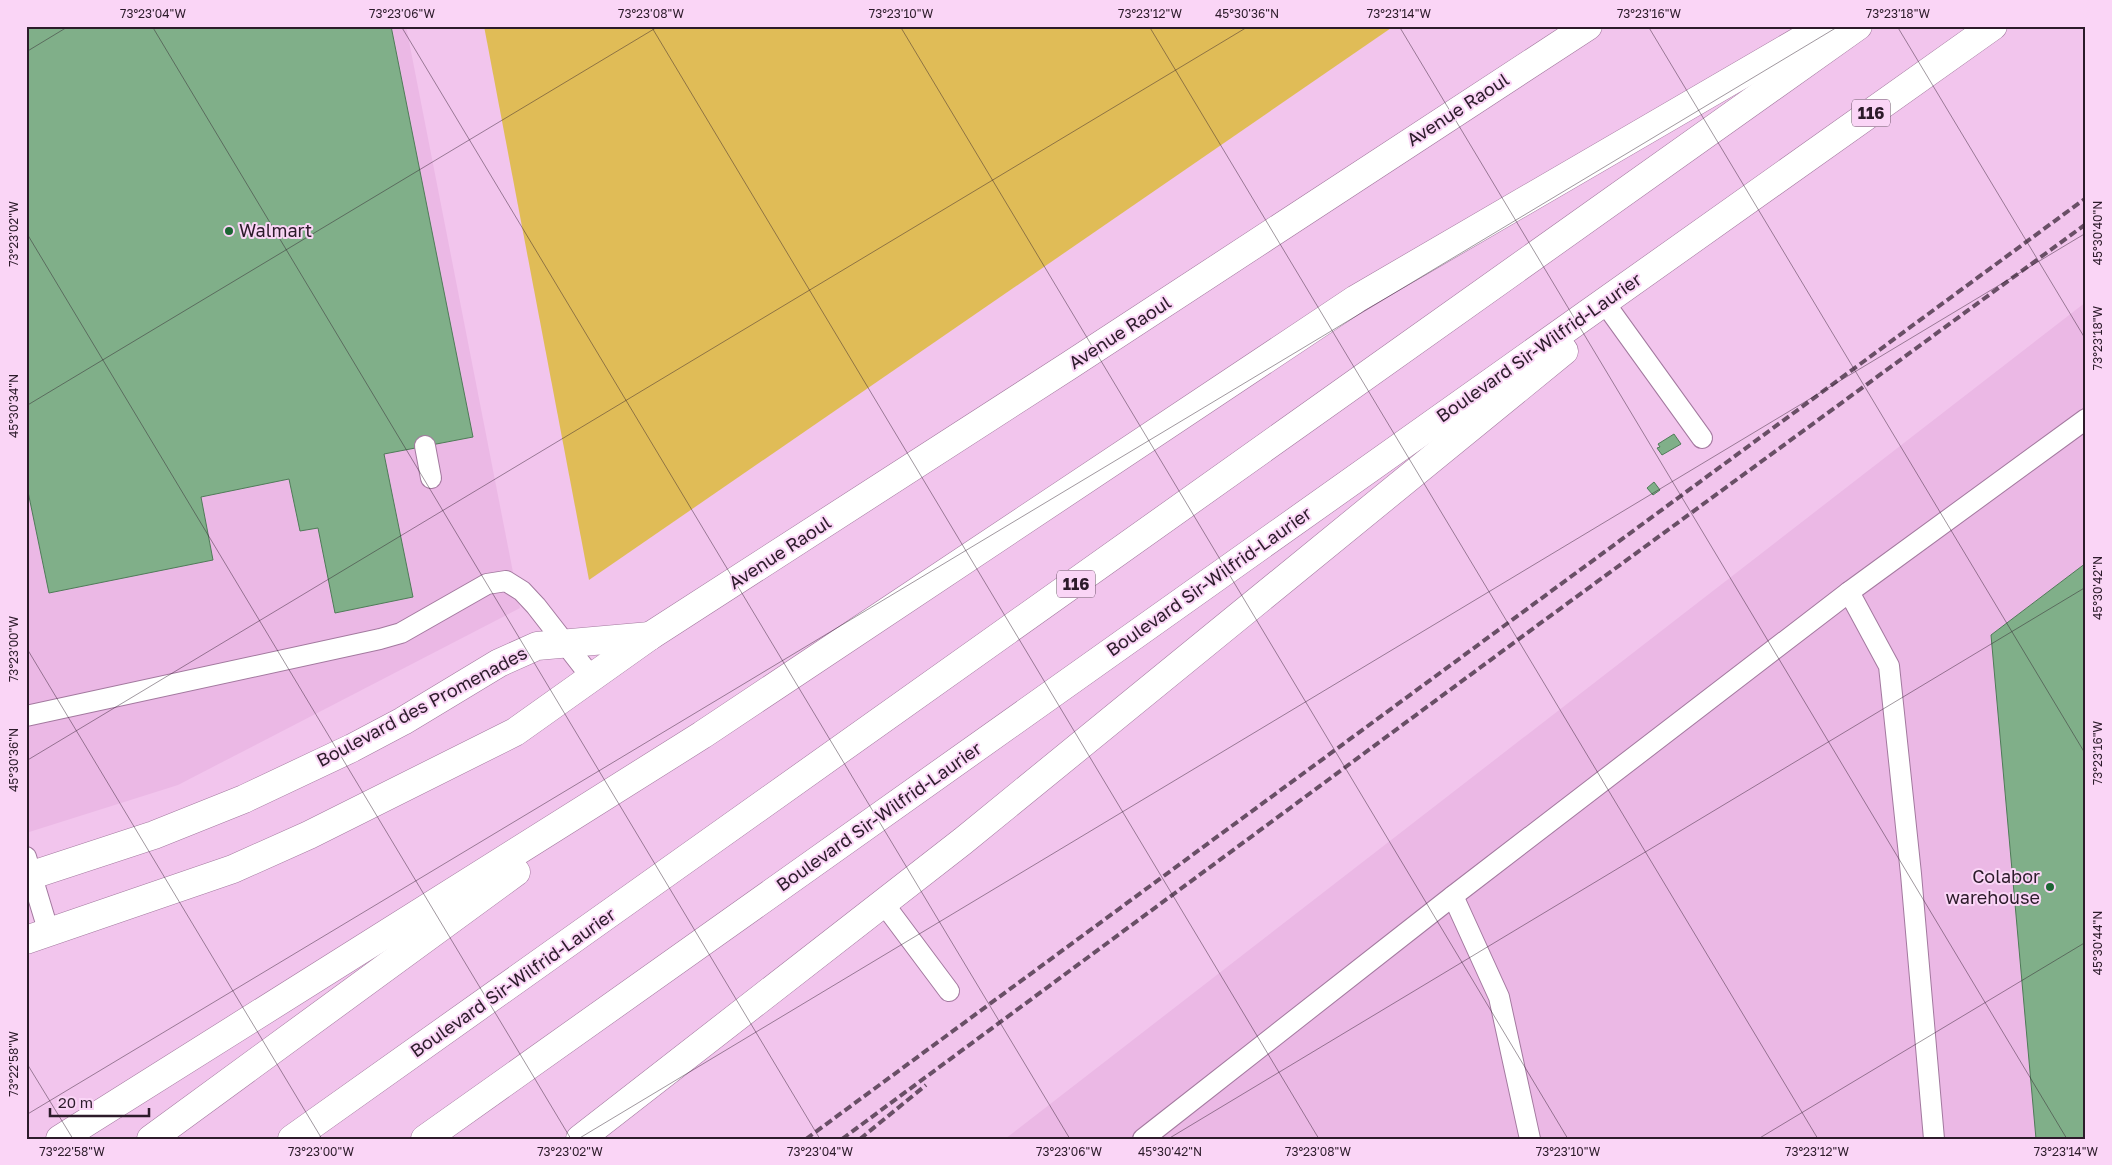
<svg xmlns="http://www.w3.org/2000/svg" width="2112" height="1165" font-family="'Golos Text',sans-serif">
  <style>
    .built { fill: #ebb8e5 }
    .green { fill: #e0bc57 }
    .building { fill: #80af89; stroke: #4f7b58 }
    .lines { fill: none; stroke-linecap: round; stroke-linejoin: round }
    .service-casing { stroke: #a3799f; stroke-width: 22 }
    .tertiary-casing { stroke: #a3799f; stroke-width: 29 }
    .motorway-casing { stroke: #a3799f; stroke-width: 29 }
    .service { stroke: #fff; stroke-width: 20 }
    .tertiary { stroke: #fff; stroke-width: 28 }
    .motorway { stroke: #fff; stroke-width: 28 }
    .rail { stroke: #694f66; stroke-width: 4; stroke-dasharray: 8 4; stroke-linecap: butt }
    .ticks { fill: none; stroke: #2c1b2a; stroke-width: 1; stroke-opacity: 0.45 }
    .poi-dot { fill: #1d6634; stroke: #fad5f6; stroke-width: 2 }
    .labels { text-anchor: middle; stroke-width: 4; stroke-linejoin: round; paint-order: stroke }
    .shield { fill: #fad5f6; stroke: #6a5367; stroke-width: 1 }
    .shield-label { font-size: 16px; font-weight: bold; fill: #2c1b2a }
    .street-label { font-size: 18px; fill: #2c1b2a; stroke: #fad5f6 }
    .poi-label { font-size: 18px; fill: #2c1b2a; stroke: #fad5f6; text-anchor: start }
    .neatline { fill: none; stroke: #2c1b2a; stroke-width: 2 }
    .ticks-label { font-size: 12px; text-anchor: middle; fill: #2c1b2a }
  </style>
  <rect width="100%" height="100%" fill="#f2c5ed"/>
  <!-- built -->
  <g class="built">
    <polygon points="26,26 406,26 520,608 178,785 26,833"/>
    <polygon points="2086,302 2086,1139 1005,1139"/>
  </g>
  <!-- green -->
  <polygon class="green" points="484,26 1394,26 589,580"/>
  <!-- building -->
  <g class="building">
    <polygon points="26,26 391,26 473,437 384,454 413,597 335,613 318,528 300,531 289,479 201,497 213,560 49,593 26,482"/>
    <polygon points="1674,434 1681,444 1662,455 1657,448 1660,447 1658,444"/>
    <polygon points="1654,482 1660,490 1653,495 1647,488"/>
    <polygon points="2086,563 2086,1139 2036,1139 1991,635"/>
  </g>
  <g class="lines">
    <defs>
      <g id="service">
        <polyline points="1604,302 1702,438"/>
        <polyline points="425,446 431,478"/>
        <polyline points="1849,592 1889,666 1911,874 1934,1139"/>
        <polyline points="26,716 380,639 401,633 487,584 506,581 522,591 536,606 592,678"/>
        <polyline points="26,857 49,933"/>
        <polyline points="1453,896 1499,997 1530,1139"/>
        <polyline points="884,904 949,991"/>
        <polyline points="1143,1139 1453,896 1849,592 2086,419"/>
      </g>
      <g id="tertiary">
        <polyline points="26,877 154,835 244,799 352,748 403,721 499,663 537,646 650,636"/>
        <polyline points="26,940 233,869 309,835 515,732 650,636 1070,365 1588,26"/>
      </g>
      <g id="motorway">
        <polyline points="60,1139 702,735 1356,299 1825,26"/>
        <polyline points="151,1139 516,872"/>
        <polyline points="292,1139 1858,26"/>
        <polyline points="425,1139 1993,26"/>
        <polyline points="580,1139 963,841 1564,351"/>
      </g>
    </defs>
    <!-- service casing -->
    <use href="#service" class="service-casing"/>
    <!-- tertiary casing -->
    <use href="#tertiary" class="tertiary-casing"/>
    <!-- motorway casing -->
    <use href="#motorway" class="motorway-casing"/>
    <!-- service -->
    <use href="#service" class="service"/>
    <!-- tertiary -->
    <use href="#tertiary" class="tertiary"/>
    <!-- motorway -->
    <use href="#motorway" class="motorway"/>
    <!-- rail -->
    <g class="rail">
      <polyline points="806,1139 2086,198"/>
      <polyline points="842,1139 1527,633 2086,224"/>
      <polyline points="860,1139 926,1085"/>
    </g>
  </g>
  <!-- ticks -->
  <path class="ticks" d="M152 26 820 1139M401 26 1070 1139M651 26 1319 1139M900 26 1568 1139M1149 26 1818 1139M1399 26 2067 1139M1648 26 2086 755M1897 26 2086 340M26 52 69 26M26 232 571 1139M26 406 659 26M26 647 322 1139M26 761 1249 26M26 1062 73 1139M26 1115 1839 26M578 1139 2086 233M1168 1139 2086 587M1758 1139 2086 942"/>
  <!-- markers -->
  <g class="poi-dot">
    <circle cx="229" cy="231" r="5"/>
    <circle cx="2050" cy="887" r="5"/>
  </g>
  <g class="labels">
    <!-- shield labels -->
    <g class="shield">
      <rect x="1852" y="99.5" width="38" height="27" rx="4"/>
      <rect x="1057" y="570.5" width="38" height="27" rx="4"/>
    </g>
    <g class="shield-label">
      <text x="1871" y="119">116</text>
      <text x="1076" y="590">116</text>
    </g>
    <!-- street labels -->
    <g class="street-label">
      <text transform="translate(1458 110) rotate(-33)" y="6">Avenue Raoul</text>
      <text transform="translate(1120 333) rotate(-33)" y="6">Avenue Raoul</text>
      <text transform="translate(1539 348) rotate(-35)" y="6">Boulevard Sir-Wilfrid-Laurier</text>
      <text transform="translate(780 553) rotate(-33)" y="6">Avenue Raoul</text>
      <text transform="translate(1209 582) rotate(-35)" y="6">Boulevard Sir-Wilfrid-Laurier</text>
      <text transform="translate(422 707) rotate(-28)" y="6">Boulevard des Promenades</text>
      <text transform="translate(879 817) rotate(-35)" y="6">Boulevard Sir-Wilfrid-Laurier</text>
      <text transform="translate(513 983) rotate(-35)" y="6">Boulevard Sir-Wilfrid-Laurier</text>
    </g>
    <!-- poi labels -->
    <g class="poi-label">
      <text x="239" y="237">Walmart</text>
      <text x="2040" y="883" text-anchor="end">Colabor<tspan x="2040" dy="21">warehouse</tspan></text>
    </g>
  </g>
  <!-- border -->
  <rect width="2112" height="1165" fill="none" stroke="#fad5f6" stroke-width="55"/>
  <!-- scale -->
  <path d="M50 1108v8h99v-8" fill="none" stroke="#2c1b2a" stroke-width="2.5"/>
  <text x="58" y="1108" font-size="15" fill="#2c1b2a" stroke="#fad5f6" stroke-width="4" paint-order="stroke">20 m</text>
  <rect x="28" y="28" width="2056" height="1110" class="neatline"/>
  <g class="ticks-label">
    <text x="153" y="18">73°23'04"W</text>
    <text x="402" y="18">73°23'06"W</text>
    <text x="651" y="18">73°23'08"W</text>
    <text x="901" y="18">73°23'10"W</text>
    <text x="1150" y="18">73°23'12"W</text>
    <text x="1247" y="18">45°30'36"N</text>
    <text x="1399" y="18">73°23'14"W</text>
    <text x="1649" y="18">73°23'16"W</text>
    <text x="1898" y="18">73°23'18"W</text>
    <text transform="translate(2098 233) rotate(-90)" y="4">45°30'40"N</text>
    <text transform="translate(14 234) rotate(-90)" y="4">73°23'02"W</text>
    <text transform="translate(2098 338) rotate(-90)" y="4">73°23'18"W</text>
    <text transform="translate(14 406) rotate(-90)" y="4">45°30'34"N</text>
    <text transform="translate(2098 588) rotate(-90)" y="4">45°30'42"N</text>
    <text transform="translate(14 649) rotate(-90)" y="4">73°23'00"W</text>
    <text transform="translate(2098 753) rotate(-90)" y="4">73°23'16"W</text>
    <text transform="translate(14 760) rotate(-90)" y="4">45°30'36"N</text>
    <text transform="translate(2098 943) rotate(-90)" y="4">45°30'44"N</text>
    <text transform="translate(14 1064) rotate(-90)" y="4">73°22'58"W</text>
    <text x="72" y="1156">73°22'58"W</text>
    <text x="321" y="1156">73°23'00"W</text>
    <text x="570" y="1156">73°23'02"W</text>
    <text x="820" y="1156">73°23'04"W</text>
    <text x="1069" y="1156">73°23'06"W</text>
    <text x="1170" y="1156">45°30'42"N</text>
    <text x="1318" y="1156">73°23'08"W</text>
    <text x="1568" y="1156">73°23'10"W</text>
    <text x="1817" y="1156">73°23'12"W</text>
    <text x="2066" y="1156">73°23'14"W</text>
  </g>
</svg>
